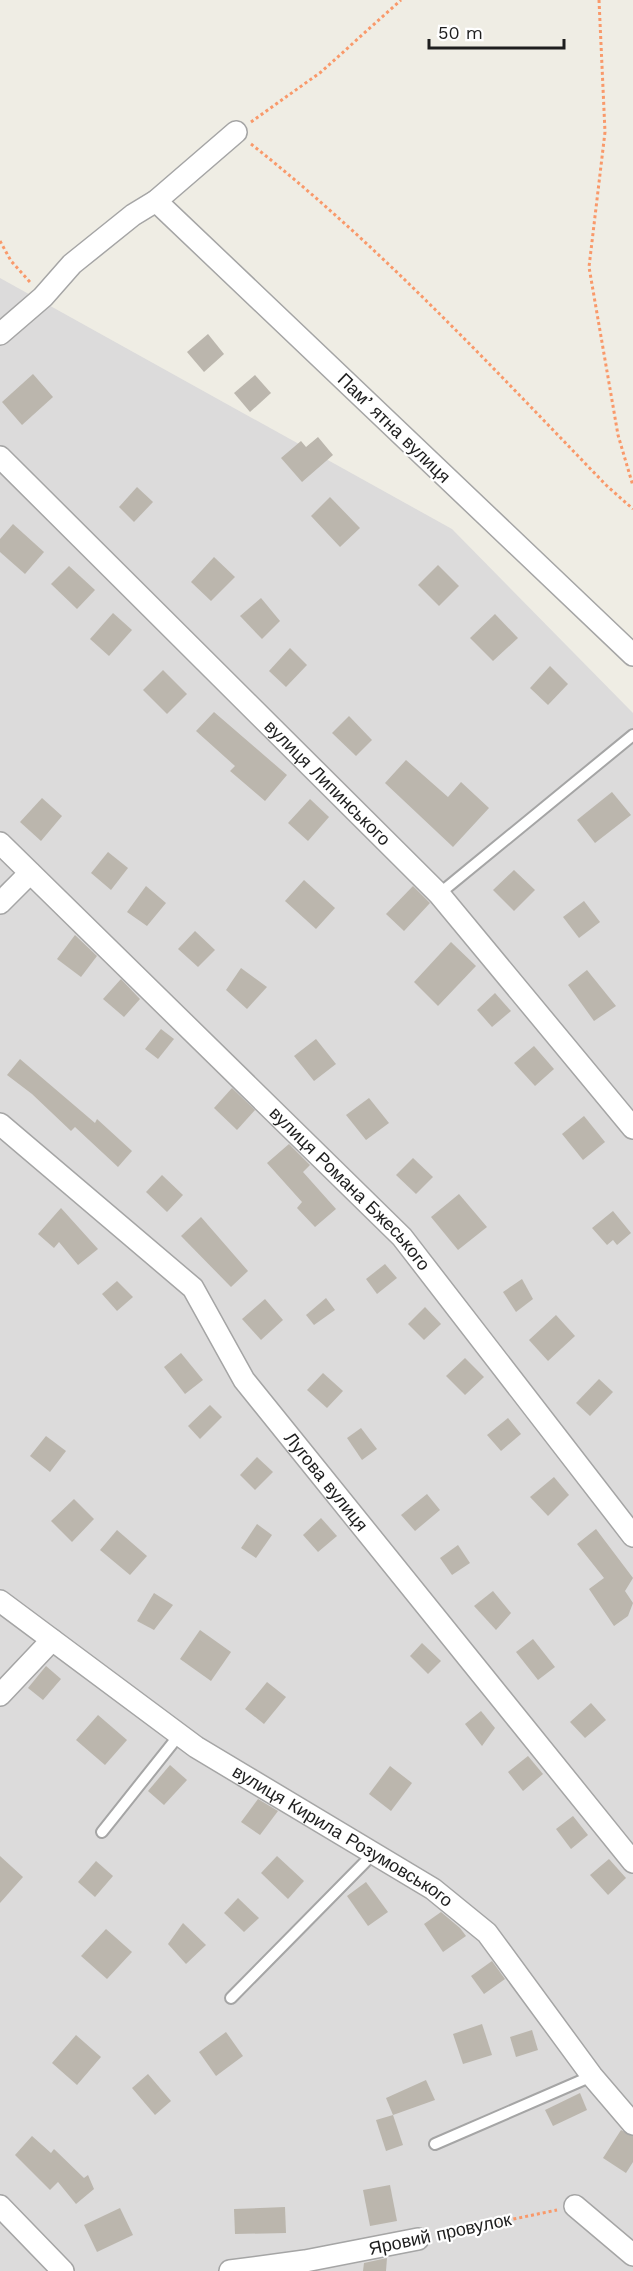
<svg xmlns="http://www.w3.org/2000/svg" width="633" height="2271" font-family="'Work Sans',sans-serif">
  <style>
    .residential { fill: #dcdbdb }
    .building { fill: #bbb6ad }
    .lines { fill: none; stroke-linecap: round; stroke-linejoin: round }
    .service-casing { stroke: #a5a5a5; stroke-width: 14 }
    .minor-casing { stroke: #a5a5a5; stroke-width: 24 }
    .path { stroke: #f9996a; stroke-width: 3; stroke-dasharray: 3 3; stroke-linecap: butt }
    .service { stroke: #fff; stroke-width: 10 }
    .minor { stroke: #fff; stroke-width: 21 }
    .labels { text-anchor: middle; stroke-width: 4.5; stroke-linejoin: round; paint-order: stroke }
    .street-label { font-size: 18px; fill: #1e1e1e; stroke: #fff }
  </style>
  <rect width="100%" height="100%" fill="#efede4"/>
  <!-- residential -->
  <polygon class="residential" points="0,278 452,529 633,713 633,2271 0,2271"/>
  <!-- building -->
  <g class="building">
    <polygon points="208,334 224,354 204,372 187,352"/>
    <polygon points="33,374 53,397 22,425 2,402"/>
    <polygon points="255,375 271,393 250,412 234,393"/>
    <polygon points="318,437 333,455 302,482 281,458 301,441 306,447"/>
    <polygon points="137,487 153,502 134,522 119,507"/>
    <polygon points="330,497 360,528 340,547 311,516"/>
    <polygon points="13,524 44,552 25,574 0,552 0,539"/>
    <polygon points="214,557 235,577 211,601 191,582"/>
    <polygon points="438,565 459,586 439,606 418,585"/>
    <polygon points="69,566 95,590 77,609 51,584"/>
    <polygon points="261,598 280,621 262,639 240,616"/>
    <polygon points="113,613 132,630 109,656 90,639"/>
    <polygon points="495,614 518,638 493,661 470,638"/>
    <polygon points="290,648 307,665 286,687 269,671"/>
    <polygon points="550,666 568,684 548,705 530,688"/>
    <polygon points="163,670 187,694 167,714 143,690"/>
    <polygon points="214,712 287,775 265,801 230,771 235,766 196,731"/>
    <polygon points="349,716 372,740 356,756 332,733"/>
    <polygon points="406,760 448,797 461,782 489,808 453,847 385,783"/>
    <polygon points="612,792 631,815 595,843 577,820"/>
    <polygon points="42,798 62,816 41,841 20,822"/>
    <polygon points="310,799 329,817 308,841 288,823"/>
    <polygon points="108,852 128,868 111,890 91,873"/>
    <polygon points="514,870 535,890 514,911 493,890"/>
    <polygon points="304,880 335,908 316,929 285,901"/>
    <polygon points="146,886 166,903 147,926 127,912"/>
    <polygon points="413,886 430,903 404,931 386,914"/>
    <polygon points="584,901 600,922 579,938 563,917"/>
    <polygon points="195,931 215,950 198,967 178,949"/>
    <polygon points="75,935 97,956 81,977 57,959"/>
    <polygon points="451,942 476,966 438,1006 414,982"/>
    <polygon points="241,968 267,987 247,1009 226,990"/>
    <polygon points="587,970 616,1006 594,1021 568,985"/>
    <polygon points="121,979 140,999 124,1017 103,999"/>
    <polygon points="495,993 511,1011 492,1027 477,1010"/>
    <polygon points="161,1029 174,1039 158,1059 145,1049"/>
    <polygon points="316,1039 336,1064 314,1081 294,1056"/>
    <polygon points="534,1046 554,1069 535,1086 514,1063"/>
    <polygon points="20,1059 95,1123 97,1119 132,1151 118,1167 75,1127 71,1131 32,1094 7,1075"/>
    <polygon points="232,1088 255,1110 237,1130 214,1108"/>
    <polygon points="369,1098 389,1123 366,1140 346,1115"/>
    <polygon points="584,1116 605,1142 583,1160 562,1134"/>
    <polygon points="289,1144 310,1165 303,1172 336,1209 315,1227 297,1208 302,1202 267,1163"/>
    <polygon points="413,1158 433,1177 416,1194 396,1175"/>
    <polygon points="162,1175 183,1195 167,1212 146,1192"/>
    <polygon points="459,1194 487,1227 458,1250 431,1217"/>
    <polygon points="61,1208 98,1249 78,1265 59,1242 54,1248 38,1234"/>
    <polygon points="613,1211 631,1233 617,1245 613,1240 607,1245 592,1228"/>
    <polygon points="201,1217 248,1271 231,1287 181,1236"/>
    <polygon points="385,1264 397,1278 377,1294 366,1279"/>
    <polygon points="522,1279 533,1299 516,1312 503,1292"/>
    <polygon points="117,1281 133,1297 117,1311 102,1294"/>
    <polygon points="326,1298 335,1310 314,1325 306,1315"/>
    <polygon points="265,1299 283,1320 261,1340 242,1319"/>
    <polygon points="425,1307 441,1324 424,1340 408,1324"/>
    <polygon points="556,1315 575,1336 548,1361 529,1340"/>
    <polygon points="181,1353 203,1380 185,1394 164,1367"/>
    <polygon points="465,1358 484,1377 465,1395 446,1376"/>
    <polygon points="323,1373 343,1391 327,1408 307,1390"/>
    <polygon points="599,1379 613,1392 590,1416 576,1403"/>
    <polygon points="210,1405 222,1417 200,1439 188,1426"/>
    <polygon points="508,1418 521,1434 501,1451 487,1435"/>
    <polygon points="361,1428 377,1449 362,1460 347,1438"/>
    <polygon points="46,1436 66,1451 50,1472 30,1456"/>
    <polygon points="257,1457 273,1472 255,1490 240,1475"/>
    <polygon points="554,1477 569,1495 548,1516 530,1497"/>
    <polygon points="427,1494 440,1510 415,1531 401,1515"/>
    <polygon points="74,1499 94,1519 72,1542 51,1521"/>
    <polygon points="321,1518 337,1536 318,1552 303,1535"/>
    <polygon points="257,1524 272,1535 256,1558 241,1548"/>
    <polygon points="596,1529 633,1578 625,1591 633,1603 628,1616 614,1626 589,1589 604,1578 577,1544"/>
    <polygon points="117,1530 147,1556 130,1575 100,1550"/>
    <polygon points="458,1545 470,1563 452,1575 440,1558"/>
    <polygon points="493,1591 511,1613 496,1630 474,1606"/>
    <polygon points="154,1593 173,1605 154,1630 137,1621"/>
    <polygon points="200,1630 231,1652 211,1681 180,1659"/>
    <polygon points="533,1639 555,1667 538,1680 516,1652"/>
    <polygon points="422,1643 441,1661 428,1674 410,1656"/>
    <polygon points="46,1666 61,1679 43,1700 28,1688"/>
    <polygon points="267,1682 286,1697 264,1724 245,1709"/>
    <polygon points="591,1703 606,1720 585,1738 570,1722"/>
    <polygon points="481,1711 495,1728 482,1746 465,1724"/>
    <polygon points="98,1715 127,1740 105,1765 76,1740"/>
    <polygon points="528,1756 543,1774 523,1791 508,1772"/>
    <polygon points="170,1765 187,1780 164,1805 148,1791"/>
    <polygon points="390,1766 412,1783 391,1811 369,1794"/>
    <polygon points="258,1799 278,1811 260,1835 241,1822"/>
    <polygon points="573,1816 588,1835 571,1849 556,1829"/>
    <polygon points="0,1856 23,1877 0,1903"/>
    <polygon points="277,1856 304,1881 288,1899 261,1873"/>
    <polygon points="609,1859 626,1878 608,1895 590,1875"/>
    <polygon points="96,1861 113,1876 95,1897 78,1882"/>
    <polygon points="366,1882 388,1912 368,1926 347,1896"/>
    <polygon points="238,1898 259,1918 244,1932 224,1913"/>
    <polygon points="441,1912 460,1928 466,1936 443,1952 424,1924"/>
    <polygon points="183,1923 206,1945 186,1964 168,1944"/>
    <polygon points="106,1929 132,1952 107,1979 81,1956"/>
    <polygon points="492,1961 505,1979 484,1994 471,1976"/>
    <polygon points="482,2024 492,2055 463,2064 453,2034"/>
    <polygon points="532,2030 538,2050 516,2057 510,2037"/>
    <polygon points="226,2032 243,2056 216,2076 199,2052"/>
    <polygon points="76,2035 101,2057 77,2085 52,2063"/>
    <polygon points="148,2074 171,2101 155,2115 132,2088"/>
    <polygon points="426,2080 435,2100 393,2115 386,2098"/>
    <polygon points="580,2093 587,2110 553,2126 545,2110"/>
    <polygon points="393,2115 403,2145 386,2151 376,2120"/>
    <polygon points="621,2130 633,2136 633,2162 626,2173 603,2158"/>
    <polygon points="32,2136 51,2153 54,2149 84,2178 88,2175 94,2189 76,2204 58,2182 50,2190 15,2155"/>
    <polygon points="390,2185 397,2221 370,2226 363,2190"/>
    <polygon points="285,2207 286,2233 235,2234 234,2209"/>
    <polygon points="120,2208 133,2235 97,2252 84,2225"/>
    <polygon points="387,2258 386,2271 363,2271 364,2263"/>
  </g>
  <g class="lines">
    <defs>
      <g id="service">
        <polyline points="439,894 633,735"/>
        <polyline points="102,1832 180,1734"/>
        <polyline points="231,1998 374,1853"/>
        <polyline points="435,2144 592,2076"/>
      </g>
      <g id="minor">
        <polyline points="156,201 633,655"/>
        <polyline points="0,334 43,297 72,264 133,215 156,201 236,132"/>
        <path id="s1" d="M0 457 439 894 633 1128"/>
        <path id="s2" d="M0 843 402 1237 633 1536"/>
        <polyline points="0,903 30,873"/>
        <path id="s3" d="M0 1124 193 1288 244 1380 633 1862"/>
        <path id="s4" d="M0 1601 196 1747 433 1889 487 1933 592 2076 633 2124"/>
        <polyline points="0,1695 52,1640"/>
        <polyline points="0,2206 63,2271"/>
        <polyline points="575,2206 633,2255"/>
        <polyline points="230,2271 305,2261 418,2239"/>
      </g>
    </defs>
    <!-- service casing -->
    <use href="#service" class="service-casing"/>
    <!-- minor casing -->
    <use href="#minor" class="minor-casing"/>
    <!-- path -->
    <g class="path">
      <polyline points="599,0 605,132 589,267 618,435 633,486"/>
      <polyline points="251,122 321,72 401,0"/>
      <path d="M251 144C380 246 492 367 606 485L633 509"/>
      <polyline points="0,241 11,261 30,282"/>
      <polyline points="437,2235 557,2210"/>
    </g>
    <!-- service -->
    <use href="#service" class="service"/>
    <!-- minor -->
    <use href="#minor" class="minor"/>
  </g>
  <g class="labels">
    <!-- street labels -->
    <g class="street-label">
      <text transform="translate(394 428) rotate(44)" y="6">Памʼятна вулиця</text>
      <text dy="6" stroke="none"><textPath href="#s1" startOffset="462">вулиця Липинського</textPath></text>
      <text dy="6" stroke="none"><textPath href="#s2" startOffset="492">вулиця Романа Бжеського</textPath></text>
      <text dy="6" stroke="none"><textPath href="#s3" startOffset="489">Лугова вулиця</textPath></text>
      <text dy="6" stroke="none"><textPath href="#s4" startOffset="416">вулиця Кирила Розумовського</textPath></text>
      <text transform="translate(440 2234) rotate(-12)" y="6">Яровий провулок</text>
    </g>
  </g>
  <!-- scale -->
  <path d="M429 39v9h135v-9" fill="none" stroke="#1e1e1e" stroke-width="3"/>
  <text x="438" y="39" font-size="18" fill="#1e1e1e" stroke="#ffffff" stroke-width="4.5" paint-order="stroke">50 m</text>
</svg>
